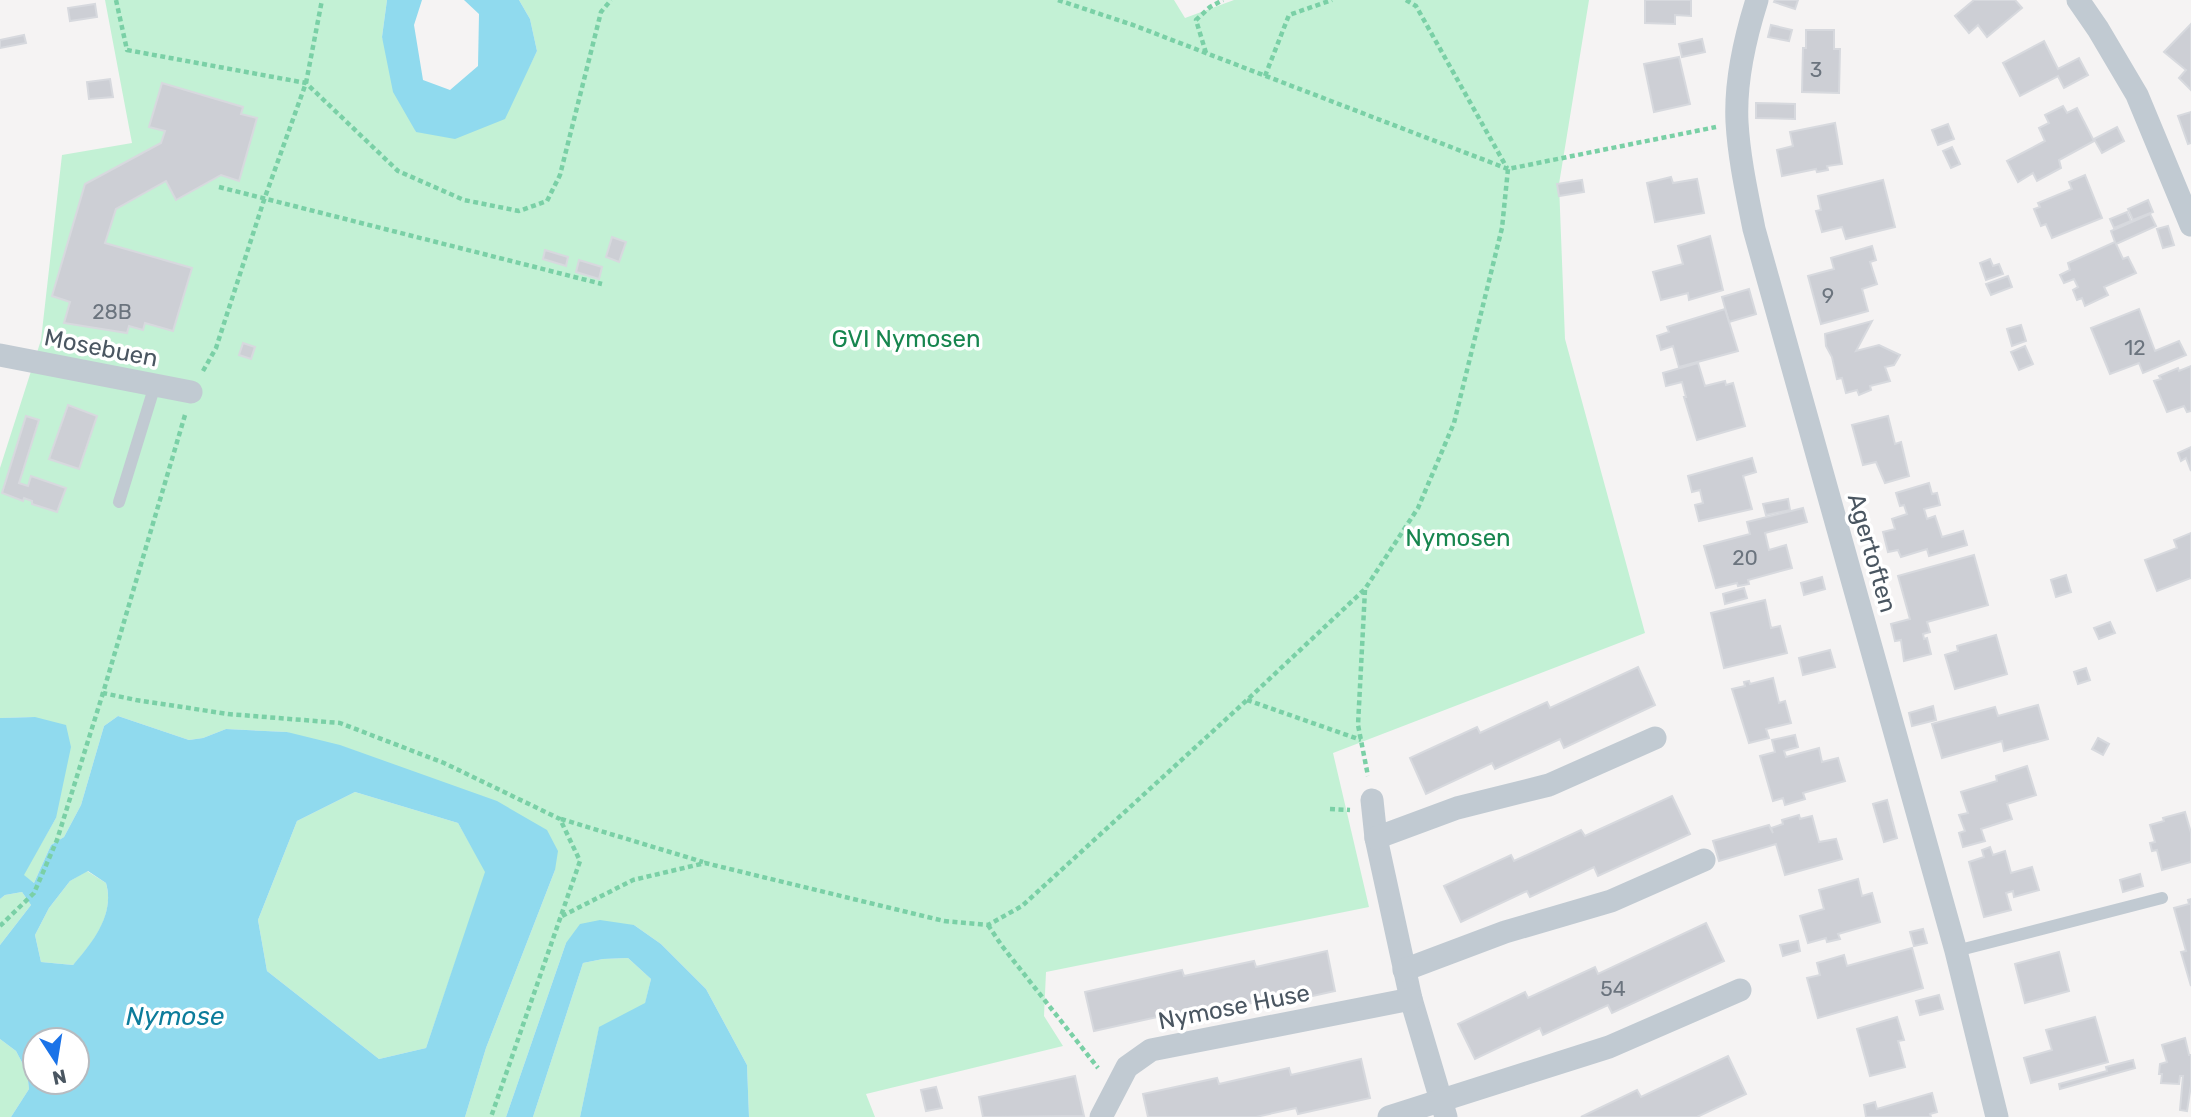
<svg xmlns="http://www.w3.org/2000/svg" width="2191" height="1117" font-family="Rubik,sans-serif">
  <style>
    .green { fill: #c3f1d5 }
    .water { fill: #90daee; fill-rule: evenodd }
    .building { fill: #cdcfd5; stroke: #d7d9de; stroke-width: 2 }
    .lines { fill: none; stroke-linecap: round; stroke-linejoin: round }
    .path { stroke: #7ad0a6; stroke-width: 4.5; stroke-dasharray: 5 3.5; stroke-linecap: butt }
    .service { stroke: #c1cad2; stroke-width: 12 }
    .minor { stroke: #c1cad2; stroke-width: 23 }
    .labels { text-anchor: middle; stroke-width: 7; stroke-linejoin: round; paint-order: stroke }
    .number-label { font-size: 21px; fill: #6b747e }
    .park-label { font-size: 24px; fill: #17864f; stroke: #fff }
    .street-label { font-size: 24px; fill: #4a5661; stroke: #fff }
    .water-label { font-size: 26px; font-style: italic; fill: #0c7c9b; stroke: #fff }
  </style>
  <rect width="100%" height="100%" fill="#f5f3f3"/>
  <!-- green -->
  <g class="green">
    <polygon points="105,0 387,0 382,37 416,132 522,81 537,51 530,19 519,0 1174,0 1185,18 1234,0 1589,0 1559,184 1565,339 1645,633 1333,753 1369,907 1046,972 1044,1016 1063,1046 866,1094 875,1117 749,1117 747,1065 706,989 661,944 634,925 566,943 506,1117 465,1117 486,1048 555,870 287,732 226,729 203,738 189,740 118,716 104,726 81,805 64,837 51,845 34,883 23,875 56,818 35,717 0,718 0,468 41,340 62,155 132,143"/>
    <polygon points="355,792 458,823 486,872 426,1048 379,1059 267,971 258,920 297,821"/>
    <path d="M87 871 106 883C115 915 93 942 73 965L41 962 35 935 49 908 70 881Z"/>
    <polygon points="22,892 31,905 0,945 0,899 5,895"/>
    <polygon points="628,958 651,979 645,1004 599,1028 580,1117 533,1117 583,963 603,959"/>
    <polygon points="0,1039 16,1051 27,1072 29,1089 11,1117 0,1117"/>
  </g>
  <!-- water -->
  <g class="water">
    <polygon points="387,0 422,0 414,25 423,80 450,90 478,66 479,14 464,0 519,0 530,19 537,51 505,119 455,139 416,132 393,92 382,37"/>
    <path d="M118 716 189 740 203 738 226 729 287 732 340 745 497 801 547 830 558 851 555 870 486 1048 465 1117H11L29 1089 27 1072 16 1051 0 1039V945L31 905 22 892 5 895 0 899V718L35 717 66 725 71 747 56 818 24 875 34 883 51 845 64 837 81 805 104 726ZM355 792 458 823 485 872 426 1048 379 1059 267 971 258 920 297 821ZM88 871 106 883C115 914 93 942 73 965L41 962 35 935 49 908 70 881ZM35 1040H77V1082H35Z"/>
    <polygon points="600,920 634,925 661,944 706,989 747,1065 749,1117 580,1117 599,1027 645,1003 651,979 628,958 603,959 583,963 533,1117 506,1117 566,943 580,924"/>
  </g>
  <!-- building -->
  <g class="building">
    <polygon points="1645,0 1691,0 1691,16 1675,15 1675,24 1645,23"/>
    <polygon points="1775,0 1798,0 1795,9 1774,2"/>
    <polygon points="1974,0 2015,0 2022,8 1987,37 1978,25 1969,33 1955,16"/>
    <polygon points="95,4 97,17 70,21 68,8"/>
    <polygon points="2191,24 2191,90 2179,78 2186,70 2164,52"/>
    <polygon points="1771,25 1792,30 1789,41 1768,37"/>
    <polygon points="1806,30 1834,30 1834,49 1840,49 1839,93 1802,92 1803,48 1806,48"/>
    <polygon points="24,35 26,43 0,48 0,40"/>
    <polygon points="1702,39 1705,52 1682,57 1679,44"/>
    <polygon points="2044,41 2058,69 2079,58 2088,75 2064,88 2058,76 2020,96 2003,63"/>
    <polygon points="1679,57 1690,104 1654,112 1644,64"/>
    <polygon points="110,79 113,97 89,99 87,82"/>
    <polygon points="162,83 243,107 241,114 257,118 239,181 221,175 176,200 166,181 116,209 105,243 192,268 173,331 145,323 143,330 129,326 127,333 64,323 70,302 52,296 85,184 161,143 165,131 149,127"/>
    <polygon points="1756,103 1795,104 1795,119 1756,118"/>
    <polygon points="2063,106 2067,113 2077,108 2094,141 2059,160 2061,168 2037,181 2033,173 2018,182 2007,161 2045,141 2039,128 2049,123 2045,115"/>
    <polygon points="2191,112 2191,143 2188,144 2178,116"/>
    <polygon points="1835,123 1842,164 1827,166 1828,170 1817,172 1816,169 1782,176 1777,150 1793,146 1790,132"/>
    <polygon points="1948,124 1954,139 1938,145 1932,130"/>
    <polygon points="2117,127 2124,141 2102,153 2094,139"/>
    <polygon points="1952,147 1960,164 1951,168 1943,151"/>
    <polygon points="2085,175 2102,218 2052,238 2046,224 2041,226 2034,209 2040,207 2038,203 2072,189 2069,182"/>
    <polygon points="1671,177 1673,183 1697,179 1704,213 1655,222 1647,183"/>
    <polygon points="1582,180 1584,192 1559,196 1557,184"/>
    <polygon points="1883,180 1895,227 1846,239 1842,227 1822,232 1816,211 1821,210 1818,196"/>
    <polygon points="2148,200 2153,212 2133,220 2128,209"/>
    <polygon points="2127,212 2131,221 2114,228 2110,219"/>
    <polygon points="2150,214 2156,226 2116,244 2123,259 2128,257 2136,273 2104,287 2108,295 2085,306 2082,298 2077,300 2073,290 2078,287 2074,279 2064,283 2060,275 2070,270 2068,263 2115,242 2111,231"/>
    <polygon points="2168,226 2174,245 2163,248 2157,229"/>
    <polygon points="1710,236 1723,290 1689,300 1688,293 1661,300 1653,272 1683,264 1678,246"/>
    <polygon points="612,237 626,242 619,262 606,257"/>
    <polygon points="1872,246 1876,260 1870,262 1877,284 1862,289 1868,311 1821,324 1808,276 1834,269 1831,258"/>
    <polygon points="545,250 568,257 566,266 543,259"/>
    <polygon points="1990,259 1993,266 1999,264 2003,274 1986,280 1980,263"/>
    <polygon points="579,260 602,267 599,279 576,272"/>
    <polygon points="2008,276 2012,287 1991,295 1986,284"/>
    <polygon points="1749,289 1756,314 1729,322 1722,297"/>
    <polygon points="1725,309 1738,351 1679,367 1673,346 1661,350 1657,336 1669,332 1667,327"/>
    <polygon points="2139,309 2155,351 2179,341 2186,355 2143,373 2139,363 2110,374 2091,328"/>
    <polygon points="1872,321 1856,351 1879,345 1900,355 1894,365 1885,367 1890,381 1870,386 1871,390 1859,395 1857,390 1846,393 1842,378 1837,379 1832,357 1826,346 1825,334"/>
    <polygon points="2021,325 2026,341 2012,346 2007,329"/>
    <polygon points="243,343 255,347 251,359 239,355"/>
    <polygon points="2025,346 2033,364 2019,370 2011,352"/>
    <polygon points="1698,363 1705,386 1725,381 1726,385 1733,383 1745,426 1697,440 1684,397 1686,397 1682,382 1666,386 1663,373"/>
    <polygon points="2191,366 2191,411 2187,412 2184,406 2167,412 2154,381 2161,379 2159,376 2178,368 2179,371"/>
    <polygon points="68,405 97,416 79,469 49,459"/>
    <polygon points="26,416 39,420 19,483 28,486 31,476 66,488 57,512 32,504 32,501 24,498 23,501 2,493"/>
    <polygon points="1888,416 1895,444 1901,442 1909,476 1885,483 1876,462 1863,465 1852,425"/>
    <polygon points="2191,447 2191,471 2186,458 2181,461 2178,453"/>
    <polygon points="1752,458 1756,472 1743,476 1752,509 1699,521 1695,505 1703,503 1700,490 1692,492 1688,476"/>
    <polygon points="1929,483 1932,494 1937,493 1940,505 1924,509 1927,519 1935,516 1942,537 1963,531 1967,545 1929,556 1927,549 1901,557 1898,550 1888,552 1883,532 1895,529 1892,519 1907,514 1904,505 1900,506 1896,493"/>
    <polygon points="1788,499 1790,510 1766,515 1763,504"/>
    <polygon points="1803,508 1807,522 1765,533 1769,550 1786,545 1792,568 1748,580 1749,584 1738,586 1737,583 1716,588 1704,546 1750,534 1747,522"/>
    <polygon points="2191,533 2191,578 2157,591 2145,560 2177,548 2174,540"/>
    <polygon points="1974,555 1988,605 1927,622 1930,632 1923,634 1924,639 1927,638 1931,654 1904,661 1901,640 1895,641 1891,624 1910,619 1898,576"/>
    <polygon points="2066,575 2071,592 2056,597 2051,580"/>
    <polygon points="1822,577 1825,589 1804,595 1801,583"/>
    <polygon points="1744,588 1747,598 1725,604 1723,594"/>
    <polygon points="1765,600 1771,628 1780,626 1787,653 1724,668 1711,613"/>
    <polygon points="2110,622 2115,633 2099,639 2094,628"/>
    <polygon points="1996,635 2007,674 1955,689 1945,655 1958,651 1957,646"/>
    <polygon points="1830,650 1835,667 1803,675 1799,658"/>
    <polygon points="1638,667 1655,705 1564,748 1560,739 1495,769 1492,763 1426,794 1410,758 1477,727 1480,733 1547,702 1550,708"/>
    <polygon points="2086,668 2090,680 2078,684 2074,672"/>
    <polygon points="1773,678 1779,703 1785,701 1791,723 1766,729 1769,738 1749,743 1732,689 1745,686 1744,682 1749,681 1750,684"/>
    <polygon points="2038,705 2048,739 2004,751 2002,741 1942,758 1932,724 1995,707 1998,716"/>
    <polygon points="1933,706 1936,720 1912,726 1909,713"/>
    <polygon points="1795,735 1798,747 1784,751 1786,757 1819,748 1822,762 1838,758 1845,781 1803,793 1805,799 1785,805 1783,798 1773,801 1760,756 1775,752 1772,740"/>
    <polygon points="2098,738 2109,744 2103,755 2092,749"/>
    <polygon points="2027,766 2036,795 2007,804 2012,819 1981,829 1985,841 1963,847 1959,833 1965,831 1959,815 1968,813 1961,792 1997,781 1996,776"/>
    <polygon points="1672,796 1690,834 1598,876 1594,867 1530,897 1527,891 1461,922 1444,886 1511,855 1514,861 1581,830 1585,836"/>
    <polygon points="1887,800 1897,838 1884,842 1873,804"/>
    <polygon points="2185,812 2191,833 2191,862 2162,870 2157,850 2152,851 2150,843 2155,842 2150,825 2164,821 2163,818"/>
    <polygon points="1799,815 1800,819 1812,816 1819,842 1836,839 1842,859 1785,875 1776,844 1719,861 1713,841 1769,825 1773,833 1771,828 1783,824 1782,820"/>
    <polygon points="1990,847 1993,855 2005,851 2011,873 2032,867 2039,890 2014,897 2013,891 2006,893 2011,910 1984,917 1969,862 1984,857 1982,850"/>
    <polygon points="2140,874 2143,886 2123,892 2120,880"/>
    <polygon points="1858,879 1862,896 1872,893 1880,922 1838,934 1840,939 1827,942 1826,938 1808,943 1800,916 1824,909 1819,890"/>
    <polygon points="2191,899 2191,986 2181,952 2186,951 2174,908 2189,904 2188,900"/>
    <polygon points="1706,923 1724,961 1612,1013 1608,1005 1543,1035 1540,1028 1475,1059 1458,1024 1525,992 1528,998 1595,967 1598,974"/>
    <polygon points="1923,929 1927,943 1914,946 1910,932"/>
    <polygon points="1798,941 1800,951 1783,956 1780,945"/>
    <polygon points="1912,948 1923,988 1818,1018 1807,978 1820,975 1817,963 1844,955 1847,966"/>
    <polygon points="1327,951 1335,991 1263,1007 1261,1001 1190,1016 1189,1010 1094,1031 1085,992 1182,970 1184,976 1254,961 1256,967"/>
    <polygon points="2059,952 2069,991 2025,1003 2015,964"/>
    <polygon points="1939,995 1943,1009 1920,1015 1916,1001"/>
    <polygon points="1897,1017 1904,1040 1898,1041 1905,1067 1870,1076 1857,1029"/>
    <polygon points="2095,1017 2108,1062 2031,1083 2024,1058 2052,1050 2046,1030"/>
    <polygon points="2185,1038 2189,1055 2191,1055 2191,1085 2187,1111 2180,1110 2183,1076 2180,1076 2179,1084 2161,1083 2162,1074 2159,1074 2160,1064 2167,1062 2162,1045"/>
    <polygon points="1728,1056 1746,1094 1697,1117 1581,1117 1637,1090 1641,1097"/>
    <polygon points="1361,1059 1370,1098 1298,1114 1296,1108 1256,1117 1148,1117 1143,1094 1217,1078 1219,1084 1289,1068 1291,1075"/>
    <polygon points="2133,1060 2135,1068 2060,1089 2059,1084 2107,1071 2106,1067"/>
    <polygon points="1075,1076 1084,1116 983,1117 979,1097"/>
    <polygon points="936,1087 942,1108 926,1111 921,1090"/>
    <polygon points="1932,1093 1937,1112 1930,1114 1931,1117 1866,1117 1864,1105 1875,1102 1877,1109"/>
  </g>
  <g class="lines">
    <!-- path -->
    <g class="path">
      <polyline points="116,0 127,50 306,83 398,171 464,200 519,211 547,201 560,175 601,12 611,0"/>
      <polyline points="1058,0 1133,25 1508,169"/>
      <polyline points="1406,0 1416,6 1507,168"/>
      <polyline points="1206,53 1196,20 1210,7 1223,0"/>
      <polyline points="1265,76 1289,15 1332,0"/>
      <polyline points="219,187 602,284"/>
      <polyline points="203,371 216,348 264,200 306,83 322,0"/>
      <polyline points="185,415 103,693 136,700 228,714 340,723 444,763 560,819 580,861 491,1117"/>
      <polyline points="1365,590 1358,725 1368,776"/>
      <polyline points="1247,700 1361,740"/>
      <polyline points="1330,809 1350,810"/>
      <polyline points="561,819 703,862"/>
      <polyline points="562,916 633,880 705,863 944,921 988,925 1022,906 1247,700 1365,589 1418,508 1454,423 1502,228 1508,169 1716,127"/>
      <polyline points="988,925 1002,946 1098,1068"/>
      <polyline points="0,926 34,893 57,840 103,693"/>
    </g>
    <!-- service -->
    <g class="service">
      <polyline points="119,502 155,385"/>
      <polyline points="1956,951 2162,898"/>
    </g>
    <!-- minor -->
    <g class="minor">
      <path d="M1757 0C1745 38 1735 82 1737 122 1739 158 1747 194 1754 229L1956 951 1997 1117"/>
      <polyline points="2078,0 2098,29 2137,95 2191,225"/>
      <polyline points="0,355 191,392"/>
      <polyline points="1372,800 1376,838 1411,999 1446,1117"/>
      <polyline points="1376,838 1457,808 1549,785 1655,738"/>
      <polyline points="1404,970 1505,932 1611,901 1704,860"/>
      <polyline points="1101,1117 1127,1067 1151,1050 1411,999"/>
      <polyline points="1389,1117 1609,1047 1740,990"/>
    </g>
  </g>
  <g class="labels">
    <!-- number labels -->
    <g class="number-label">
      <text x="1816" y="77">3</text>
      <text x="1828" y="303">9</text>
      <text x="112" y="319">28B</text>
      <text x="2135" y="355">12</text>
      <text x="1745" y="565">20</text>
      <text x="1613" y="996">54</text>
    </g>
    <!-- park labels -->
    <g class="park-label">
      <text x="906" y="347">GVI Nymosen</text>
      <text x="1458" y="546">Nymosen</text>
    </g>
    <!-- street labels -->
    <g class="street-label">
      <text transform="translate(101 348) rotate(11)" y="8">Mosebuen</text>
      <text transform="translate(1872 553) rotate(74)" y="8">Agertoften</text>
      <text transform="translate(1234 1007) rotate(-11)" y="8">Nymose Huse</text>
    </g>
    <!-- water labels -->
    <g class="water-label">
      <text x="175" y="1025">Nymose</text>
    </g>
  </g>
  <!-- north arrow -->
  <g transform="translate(56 1061) rotate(168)"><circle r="33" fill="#ffffff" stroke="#b7bbc0" stroke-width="2"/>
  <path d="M0-5L12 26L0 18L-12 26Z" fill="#1a73e8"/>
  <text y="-10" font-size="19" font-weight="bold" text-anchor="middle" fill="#4a5661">N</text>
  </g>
</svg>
